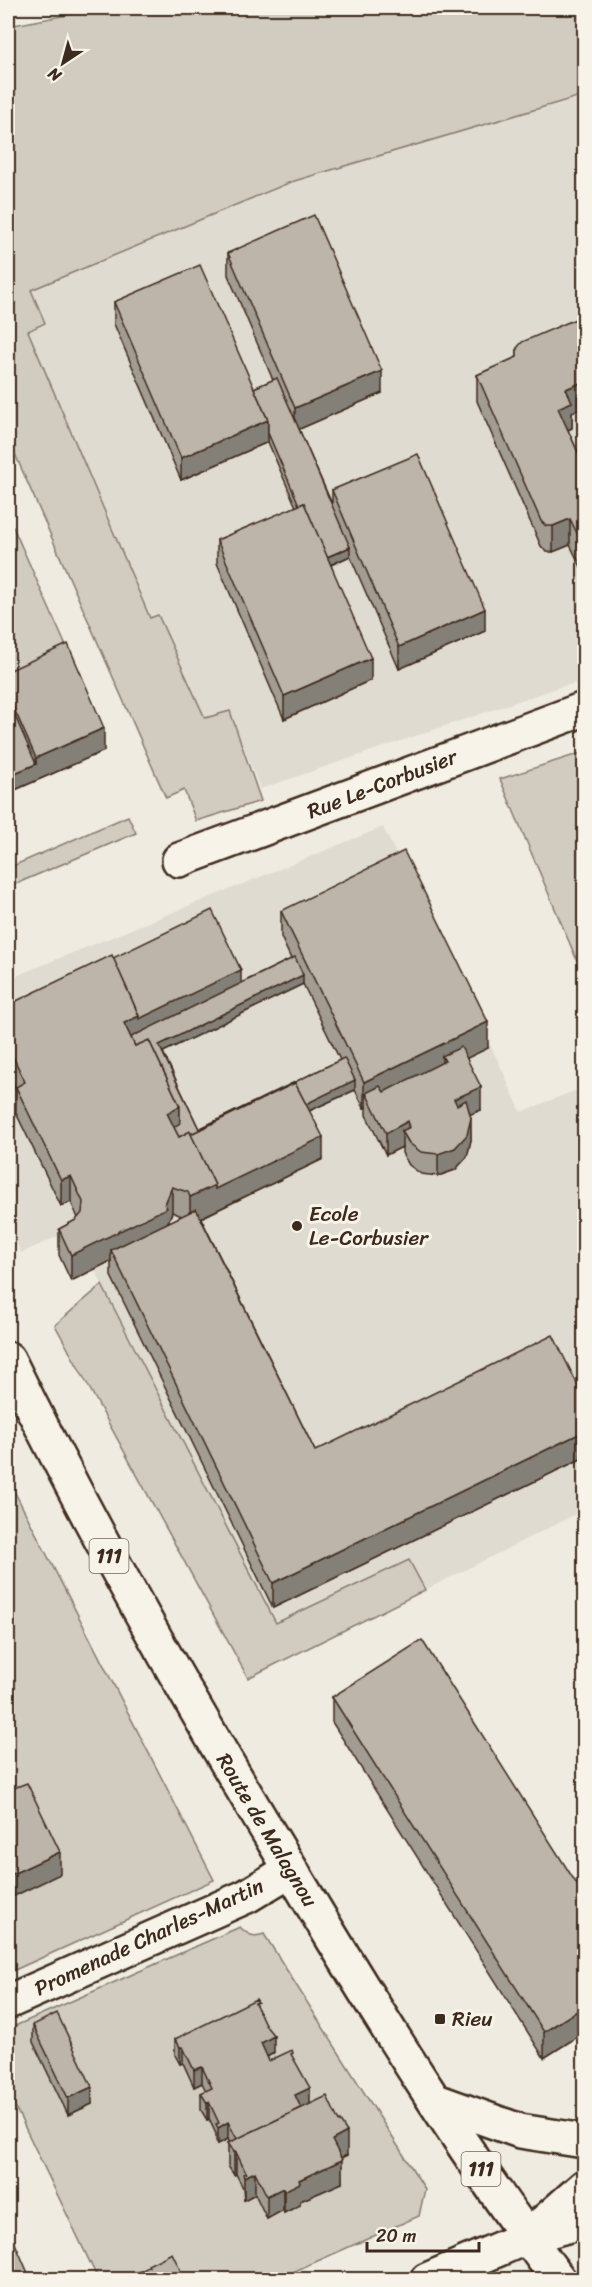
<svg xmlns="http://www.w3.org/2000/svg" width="592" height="2287" font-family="Sriracha,sans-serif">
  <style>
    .built { fill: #e0dbd0 }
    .green { fill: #d1cbc0; stroke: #867a6f; stroke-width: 1.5 }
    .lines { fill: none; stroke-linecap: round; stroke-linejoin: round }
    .minor-casing { stroke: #3b2a1e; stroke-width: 38 }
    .major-casing { stroke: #3b2a1e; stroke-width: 38 }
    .minor { stroke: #f7f3e8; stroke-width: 33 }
    .major { stroke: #f7f3e8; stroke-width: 33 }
    .wall { fill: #a39c92; stroke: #3b2a1e; stroke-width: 1.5; fill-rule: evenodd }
    .shaded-wall { fill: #847f77; stroke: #3b2a1e; stroke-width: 1.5 }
    .building { fill: #bdb5aa; stroke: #3b2a1e; stroke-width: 1.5 }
    .poi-dot { fill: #3b2a1e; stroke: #f7f3e8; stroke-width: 2 }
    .labels { text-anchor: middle; stroke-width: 6; stroke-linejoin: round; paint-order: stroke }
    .shield { fill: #f7f3e8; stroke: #73665b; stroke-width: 1.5 }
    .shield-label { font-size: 20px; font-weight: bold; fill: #3b2a1e }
    .street-label { font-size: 21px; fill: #3b2a1e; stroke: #f7f3e8 }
    .poi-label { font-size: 21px; fill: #3b2a1e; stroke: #f7f3e8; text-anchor: start }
  </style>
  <rect width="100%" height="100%" fill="#efebe0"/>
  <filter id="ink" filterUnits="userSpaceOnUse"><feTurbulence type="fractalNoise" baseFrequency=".0167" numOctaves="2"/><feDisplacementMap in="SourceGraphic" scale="12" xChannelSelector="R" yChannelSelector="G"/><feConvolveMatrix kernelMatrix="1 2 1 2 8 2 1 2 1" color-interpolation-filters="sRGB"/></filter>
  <g filter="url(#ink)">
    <!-- built -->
    <g class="built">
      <polygon points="584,95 584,681 560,687 260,789 230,711 205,719 158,616 151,618 28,331 45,323 31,290 291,182"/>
      <polygon points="383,827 499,1063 521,1112 584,1087 584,1510 425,1590 409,1560 276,1624 74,1229 21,1253 8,1223 8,979"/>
    </g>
    <!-- green -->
    <g class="green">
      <polygon points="105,8 584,8 584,95 291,182 31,290 45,323 28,331 150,618 158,615 205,718 230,711 261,801 196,821 184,790 166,798 8,438 8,26"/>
      <polygon points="8,527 13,527 74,664 8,693"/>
      <polygon points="584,752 584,977 500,779"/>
      <polygon points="128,816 136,833 8,887 8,868"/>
      <polygon points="102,1285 276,1623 409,1560 425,1590 248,1678 55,1325"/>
      <polygon points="8,1479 214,1880 8,1973"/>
      <path d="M240 1927C248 1935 253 1938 264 1934L425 2189 419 2216 277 2279H98L8 2092V2029Z"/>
    </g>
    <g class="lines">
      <defs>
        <g id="minor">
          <polyline points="179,860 584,709"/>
          <polyline points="8,2002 247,1896 290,1870"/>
        </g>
        <g id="major">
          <path d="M8 1359C95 1537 193 1709 296 1878 378 2015 463 2152 559 2280"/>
          <polyline points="436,2101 520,2131 584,2141"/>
          <polyline points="533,2232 584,2187"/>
          <polyline points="427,2280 527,2237 584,2221"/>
        </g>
      </defs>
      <!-- minor casing -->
      <use href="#minor" class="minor-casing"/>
      <!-- major casing -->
      <use href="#major" class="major-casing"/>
      <!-- minor -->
      <use href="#minor" class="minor"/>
      <!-- major -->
      <use href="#major" class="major"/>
    </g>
    <!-- wall -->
    <g class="wall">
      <polygon points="228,253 382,393 299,429 332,504 332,490 485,631 399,669 350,556 331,565 371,680 284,719 217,563 217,540 296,507 268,442 181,480 114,324 114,302 254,388 273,380 228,275"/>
      <polygon points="585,315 585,407 572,412 572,428 568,430 585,468 585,575 570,545 553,552 546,552 541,546 477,401 477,375 517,357 517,348"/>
      <polygon points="8,671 104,751 8,793"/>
      <path d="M281 911 488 1048 466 1058 481 1110 470 1114 471 1140 467 1157 455 1170 438 1176 421 1174 409 1165 402 1153V1147L386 1155 366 1115V1107L364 1108 355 1090 309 1111 323 1159 201 1218 315 1451 585 1400V1457L273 1608 111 1276V1261L71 1281 59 1255V1229L76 1220 78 1218 71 1202 61 1206 16 1113V1090L8 1072V1005L113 958 241 983 291 959 281 937ZM303 984 340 1060 199 1129 163 1052ZM172 1212 182 1216 168 1223Z"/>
      <polygon points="332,1697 585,1897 585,2032 544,2058 332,1722"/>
      <polygon points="258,2009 274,2053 267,2057 269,2061 293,2058 310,2104 347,2155 341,2158 342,2183 300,2201 300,2205 284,2213 283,2210 267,2219 255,2194 244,2200 243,2188 236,2174 234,2175 228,2166 228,2143 230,2143 228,2139 218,2144 216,2141 216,2134 209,2119 207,2120 201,2110 201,2093 206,2091 202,2083 194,2087 183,2063 180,2064 175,2055 175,2039"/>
      <polygon points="33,2025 92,2104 68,2115 33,2042"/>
    </g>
    <!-- shaded-wall -->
    <g class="shaded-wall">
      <polygon points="382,371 382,393 295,431 295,408"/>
      <polygon points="585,381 585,407 572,412 572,428 558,434 558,408 566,389"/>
      <polygon points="268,420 268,442 181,480 181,458"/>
      <polygon points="570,519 570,545 553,552 553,526"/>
      <polygon points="350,547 350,556 323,568 323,559"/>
      <polygon points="485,609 485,631 399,669 399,647"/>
      <polygon points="371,658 371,680 284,719 284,696"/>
      <polygon points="104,728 104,751 8,793 8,776 36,764 36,758"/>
      <polygon points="241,970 241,992 128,1047 124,1023"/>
      <polygon points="303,975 303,984 159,1054 159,1045"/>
      <polygon points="488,1022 488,1048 445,1069 445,1061 442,1056 442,1070 372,1104 366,1093 366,1107 364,1108 364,1082"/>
      <polygon points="355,1080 355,1090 300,1115 300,1106"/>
      <polygon points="481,1087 481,1110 454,1121 454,1099"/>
      <polygon points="180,1106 180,1132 171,1137 167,1113"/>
      <polygon points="471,1118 471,1140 467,1157 455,1170 438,1176 438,1154"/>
      <polygon points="408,1121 408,1141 402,1131 402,1147 386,1155 386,1133"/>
      <polygon points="323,1137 323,1159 190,1223 190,1197 215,1185"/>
      <polygon points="71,1176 71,1202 61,1206 61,1180"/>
      <polygon points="172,1187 172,1212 167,1224 111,1250 111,1261 71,1281 71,1255 165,1204"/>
      <polygon points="585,1431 585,1457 273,1608 273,1583"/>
      <polygon points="60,1852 60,1874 8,1899 8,1876"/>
      <polygon points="585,2006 585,2032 544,2058 544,2032"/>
      <polygon points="274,2036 274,2053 261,2060 261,2043"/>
      <polygon points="180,2047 183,2047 183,2063 180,2064"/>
      <polygon points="202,2067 202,2083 194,2087 194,2070"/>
      <polygon points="92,2087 92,2104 68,2115 68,2098"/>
      <polygon points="310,2088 310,2105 295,2112 295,2095"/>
      <polygon points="209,2102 209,2119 207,2120 207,2103"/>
      <polygon points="228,2122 228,2139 218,2144 218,2128"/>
      <polygon points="347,2132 347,2155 332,2162 332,2140"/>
      <polygon points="234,2152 236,2152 236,2174 234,2175"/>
      <polygon points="342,2160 342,2183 300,2201 300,2205 284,2213 284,2191 299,2180"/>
      <polygon points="255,2172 255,2194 244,2200 244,2177"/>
      <polygon points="283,2188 283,2210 267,2219 267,2196"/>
    </g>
    <!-- building -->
    <g class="building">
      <polygon points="314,215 382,371 295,408 228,253"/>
      <polygon points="200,265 268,420 181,458 114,302"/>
      <polygon points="585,315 585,381 566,389 572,402 558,408 585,468 585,549 570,519 553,526 546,526 541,521 477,375 517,357 517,348 522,342"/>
      <polygon points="277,378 350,547 327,557 304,503 299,505 268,433 268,420 254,388"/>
      <polygon points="418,454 485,609 399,647 332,490"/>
      <polygon points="304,503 371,658 284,696 217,540"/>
      <polygon points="68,644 104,728 36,758 8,695 8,671"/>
      <polygon points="8,700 36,764 8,776"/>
      <polygon points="404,851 488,1022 364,1082 281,911"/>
      <polygon points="212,910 241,970 139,1019 139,1016 113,958"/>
      <polygon points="112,955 139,1016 124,1023 135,1046 149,1040 180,1106 167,1113 179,1137 190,1131 215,1185 190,1197 188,1192 172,1187 165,1204 167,1208 71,1255 59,1229 76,1220 82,1213 83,1202 71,1176 61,1180 16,1087 25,1082 8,1046 8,1005"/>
      <polygon points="295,957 303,975 159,1045 199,1129 344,1058 355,1080 306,1104 295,1083 191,1134 190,1131 179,1137 174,1127 180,1123 180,1106 149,1040 135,1046 131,1037"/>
      <polygon points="461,1047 481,1087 454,1099 457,1105 466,1100 471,1118 467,1135 455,1148 438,1154 421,1152 409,1143 402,1131 410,1127 408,1121 386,1133 366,1093 380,1086 384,1092 445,1061 442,1056"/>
      <polygon points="295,1083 323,1137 215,1189 215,1185 191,1134"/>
      <polygon points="196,1209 315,1451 553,1335 585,1400 585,1431 273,1583 111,1250"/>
      <polygon points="422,1640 585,1897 585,2006 544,2032 332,1697"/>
      <polygon points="8,1774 14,1788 27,1783 60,1852 8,1876"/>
      <polygon points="256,1999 258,2002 255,2003 266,2026 274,2036 261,2043 269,2061 292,2050 293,2053 291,2054 310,2088 295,2095 301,2108 237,2139 228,2122 218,2128 216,2124 219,2123 209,2102 207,2103 201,2093 212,2088 202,2067 194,2070 183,2047 180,2047 175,2039"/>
      <polygon points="57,2013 92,2087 68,2098 33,2025"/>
      <polygon points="327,2096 339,2122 340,2121 347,2132 332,2140 342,2160 299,2180 300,2183 284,2191 283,2188 267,2196 255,2172 244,2177 243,2174 246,2173 236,2152 234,2152 228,2143"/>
      <polygon points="8,2227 31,2280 8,2280"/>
      <polygon points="172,2253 185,2280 121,2280 149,2267 148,2265"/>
    </g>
  </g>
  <!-- markers -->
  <g class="poi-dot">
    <circle cx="297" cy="1226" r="6"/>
    <rect x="434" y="2013" width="12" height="12" rx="3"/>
  </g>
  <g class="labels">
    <!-- shield labels -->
    <g class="shield">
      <rect x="89.5" y="1539" width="39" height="34" rx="4.5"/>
      <rect x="461.5" y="2152" width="39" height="34" rx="4.5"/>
    </g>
    <g class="shield-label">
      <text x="109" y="1563">111</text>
      <text x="481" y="2176">111</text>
    </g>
    <!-- street labels -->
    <g class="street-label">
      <text transform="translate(382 784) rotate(-21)" y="7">Rue Le-Corbusier</text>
      <text transform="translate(267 1830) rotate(59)" y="7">Route de Malagnou</text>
      <text transform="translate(149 1937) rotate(-25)" y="7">Promenade Charles-Martin</text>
    </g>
    <!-- poi labels -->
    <g class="poi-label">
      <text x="309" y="1221">Ecole<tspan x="309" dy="24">Le-Corbusier</tspan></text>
      <text x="452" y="2026">Rieu</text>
    </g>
  </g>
  <!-- margin -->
  <rect width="592" height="2287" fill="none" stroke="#f7f3e8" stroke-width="30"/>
  <rect x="15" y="15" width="562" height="2257" fill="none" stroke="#3b2a1e" stroke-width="2" filter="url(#ink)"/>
  <!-- north arrow -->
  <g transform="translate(63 63) rotate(216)" stroke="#f7f3e8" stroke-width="4.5" paint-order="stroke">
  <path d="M0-4.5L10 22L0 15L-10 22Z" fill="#3b2a1e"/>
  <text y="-9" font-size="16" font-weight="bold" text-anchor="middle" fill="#3b2a1e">N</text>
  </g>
  <!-- scale -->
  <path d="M367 2242v9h112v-9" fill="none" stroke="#3b2a1e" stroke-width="3"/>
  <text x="376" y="2242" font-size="18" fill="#3b2a1e" stroke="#f7f3e8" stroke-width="4.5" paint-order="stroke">20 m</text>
</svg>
